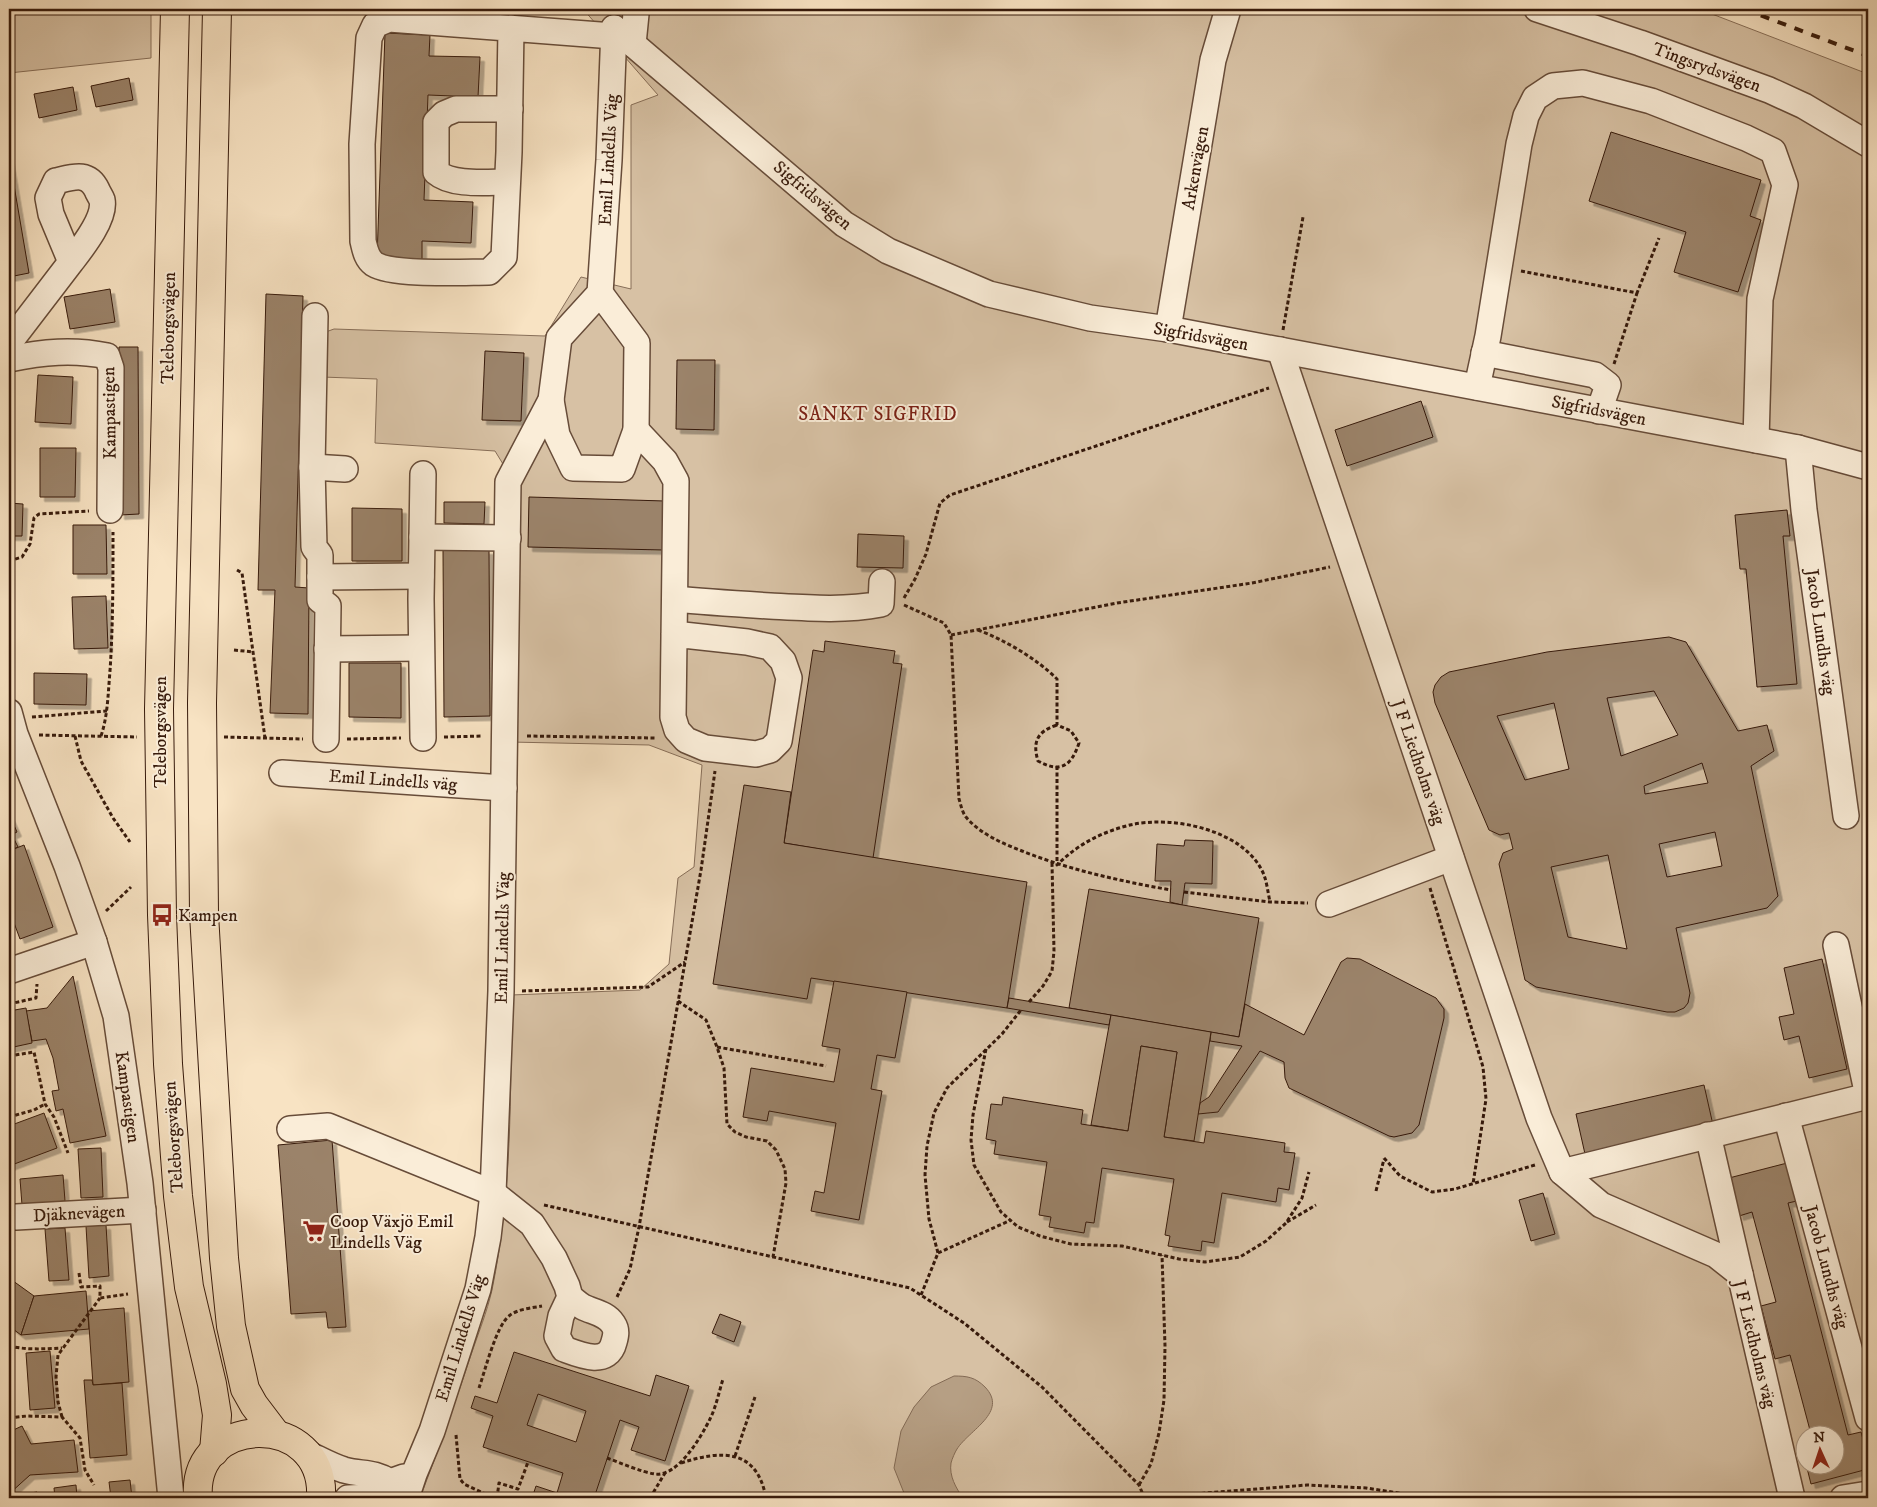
<svg xmlns="http://www.w3.org/2000/svg" width="1877" height="1507" font-family="'IM FELL DW Pica',serif">
  <style>
    .green { fill: #d7c1a4; stroke: #876e58; fill-rule: evenodd }
    .water { fill: #b69f84; stroke: #836a54 }
    .building { fill: #9b836b; stroke: #371a0b; fill-rule: evenodd; filter: url(#shadow) }
    .lines { fill: none; stroke-linecap: round; stroke-linejoin: round }
    .minor-casing { stroke: #674c39; stroke-width: 28 }
    .major-casing { stroke: #371a0b; stroke-width: 30 }
    .path { stroke: #371a0b; stroke-width: 3; stroke-dasharray: 4 2.5; stroke-linecap: butt }
    .minor { stroke: #faedd8; stroke-width: 25 }
    .major { stroke: #f8e3c3; stroke-width: 28 }
    .rail { stroke: #371a0b; stroke-width: 4; stroke-dasharray: 9 9; stroke-linecap: butt }
    .labels { text-anchor: middle; stroke-width: 4; stroke-linejoin: round; paint-order: stroke }
    .street-label { font-size: 18px; fill: #371a0b; stroke: #faedd8 }
    .poi-label { font-size: 18px; fill: #371a0b; stroke: #faedd8; text-anchor: start }
    .neighbourhood-label { font-size: 19px; letter-spacing: 1px; fill: #7a1f14; stroke: #faedd8 }
  </style>
  <defs>
    <filter id="shadow"><feDropShadow dx="4.5" dy="4.5" stdDeviation="0" flood-color="#0004"/></filter>
  </defs>
  <rect width="100%" height="100%" fill="#f8e3c3"/>
  <filter id="stains"><feTurbulence type="fractalNoise" baseFrequency=".004" numOctaves="4"/><feColorMatrix values="0 0 0 0 .2 0 0 0 0 .09 0 0 0 0 .02 0 0 0 .5 -.17"/></filter>
  <radialGradient id="worn" r=".72"><stop offset=".6" stop-color="#630" stop-opacity="0"/><stop offset="1" stop-color="#630" stop-opacity=".3"/></radialGradient>
  <!-- green -->
  <g class="green">
    <polygon points="9,9 151,9 151,58 9,73"/>
    <path d="M583 9H1699L1868 74V1498H420C438 1451 455 1403 471 1355 478 1334 487 1312 492 1290 512 1193 511 1094 511 995L640 990 669 964 678 878 694 867 702 765 649 745 510 742 514 482 495 451 375 443 377 379 322 377 323 333 334 329 545 336 581 277 631 289V105L658 95ZM1804 1434H1834V1464H1804Z"/>
  </g>
  <!-- water -->
  <path class="water" d="M954 1376C967 1376 975 1377 985 1387 1009 1412 969 1430 957 1449 955 1452 952 1459 951 1463 949 1476 956 1488 963 1498H906L894 1468 901 1431 914 1407 931 1387Z"/>
  <!-- building -->
  <g class="building">
    <polygon points="385,33 430,35 429,56 480,57 478,97 428,95 424,200 473,202 471,243 422,241 422,260 377,258"/>
    <polygon points="129,78 133,100 96,107 91,86"/>
    <polygon points="73,87 77,110 39,118 34,94"/>
    <polygon points="1611,132 1761,180 1750,216 1761,220 1738,292 1674,272 1686,232 1589,201"/>
    <polygon points="9,156 29,273 9,277"/>
    <polygon points="110,289 115,322 70,329 64,297"/>
    <polygon points="266,294 303,296 295,587 309,588 308,714 270,713 275,590 258,590"/>
    <polygon points="119,347 138,347 139,514 120,515"/>
    <polygon points="485,351 524,353 521,421 482,420"/>
    <polygon points="677,360 715,360 714,430 676,429"/>
    <polygon points="38,375 73,377 71,424 35,422"/>
    <polygon points="1421,401 1433,437 1347,466 1335,430"/>
    <polygon points="40,448 76,448 75,497 40,497"/>
    <polygon points="529,497 665,501 664,550 528,547"/>
    <polygon points="444,502 485,502 484,524 444,523"/>
    <polygon points="9,503 23,504 22,536 9,536"/>
    <polygon points="352,508 402,509 402,561 352,561"/>
    <polygon points="1787,510 1790,536 1783,536 1797,684 1757,687 1746,569 1740,569 1735,515"/>
    <polygon points="73,525 106,525 107,574 73,574"/>
    <polygon points="858,534 904,536 903,568 857,567"/>
    <polygon points="443,550 489,550 490,716 444,717"/>
    <polygon points="106,596 108,648 74,649 72,597"/>
    <path d="M1669 637 1686 642 1738 731 1767 725 1774 751 1751 766 1778 896 1767 908 1676 928 1690 993 1688 1003 1684 1008 1675 1012H1667L1536 987 1525 980 1499 864 1503 853 1513 849 1509 833 1500 835 1489 830 1435 703 1433 692 1435 685 1441 677 1449 672 1547 652ZM1654 691 1678 735 1621 756 1607 698ZM1554 703 1569 769 1525 780 1497 716ZM1702 763 1708 783 1645 794 1644 786ZM1715 832 1722 866 1667 877 1659 844ZM1608 855 1627 949 1568 937 1551 867Z"/>
    <polygon points="825,641 895,651 893,663 902,664 873,858 784,843 813,650 824,652"/>
    <polygon points="349,663 401,663 401,718 349,717"/>
    <polygon points="34,673 87,674 86,705 34,704"/>
    <polygon points="744,785 791,792 784,843 1027,882 1007,1008 811,978 807,999 713,984"/>
    <polygon points="9,814 17,832 9,836"/>
    <polygon points="12,835 18,847 9,851 9,836"/>
    <polygon points="1185,840 1213,841 1212,884 1185,883 1182,905 1170,902 1171,881 1155,881 1157,844 1184,846"/>
    <polygon points="24,845 53,927 20,939 10,912 9,913 9,851"/>
    <polygon points="1089,889 1259,918 1239,1037 1069,1008"/>
    <polygon points="1347,958 1360,959 1436,998 1444,1009 1444,1018 1419,1125 1412,1133 1394,1137 1389,1136 1289,1088 1285,1078 1284,1062 1260,1051 1218,1112 1198,1114 1200,1103 1209,1097 1242,1046 1210,1041 1211,1032 1239,1037 1245,1004 1304,1035 1341,962"/>
    <polygon points="1822,959 1847,1069 1809,1078 1799,1036 1784,1040 1779,1017 1794,1014 1784,968"/>
    <polygon points="73,976 106,1136 70,1143 63,1109 56,1111 52,1091 59,1090 53,1058 46,1039 32,1041 26,1011 47,1008"/>
    <polygon points="834,981 907,992 895,1058 877,1055 871,1089 882,1091 859,1220 811,1211 815,1191 824,1193 836,1123 769,1111 767,1121 743,1117 751,1068 834,1082 840,1049 822,1046"/>
    <polygon points="1009,998 1111,1015 1109,1025 1007,1008"/>
    <polygon points="26,1008 32,1043 9,1048 9,1011"/>
    <polygon points="1111,1015 1211,1032 1194,1141 1164,1137 1177,1052 1141,1046 1128,1131 1091,1125"/>
    <polygon points="1141,1046 1177,1052 1164,1137 1204,1143 1206,1131 1285,1143 1284,1152 1295,1153 1289,1190 1278,1188 1276,1202 1222,1193 1214,1243 1202,1241 1201,1251 1168,1246 1170,1236 1165,1235 1174,1179 1102,1168 1094,1223 1086,1222 1084,1233 1049,1227 1051,1217 1039,1215 1047,1162 994,1154 996,1141 986,1139 991,1104 1002,1105 1003,1097 1083,1110 1081,1124 1128,1131"/>
    <polygon points="1704,1085 1713,1125 1585,1154 1576,1114"/>
    <polygon points="44,1113 57,1148 9,1166 9,1126"/>
    <polygon points="332,1140 346,1327 328,1328 326,1312 291,1314 278,1145"/>
    <polygon points="101,1148 103,1197 81,1198 78,1149"/>
    <polygon points="1791,1162 1801,1200 1788,1203 1848,1435 1861,1432 1868,1458 1868,1469 1811,1484 1806,1464 1834,1464 1834,1434 1811,1434 1790,1355 1775,1359 1761,1306 1776,1302 1752,1212 1739,1216 1729,1178"/>
    <polygon points="63,1175 65,1201 22,1205 20,1179"/>
    <polygon points="1543,1193 1555,1234 1531,1241 1519,1200"/>
    <polygon points="106,1225 109,1276 89,1278 86,1226"/>
    <polygon points="65,1228 69,1280 49,1281 45,1229"/>
    <polygon points="9,1278 34,1296 21,1335 9,1326"/>
    <polygon points="86,1291 89,1329 21,1335 34,1296"/>
    <polygon points="124,1308 129,1382 93,1385 88,1311"/>
    <polygon points="720,1314 741,1322 734,1342 712,1333"/>
    <polygon points="50,1351 55,1408 30,1410 26,1353"/>
    <path d="M514 1352 650 1396 656 1375 689 1386 665 1461 631 1450 639 1427 620 1420 594 1498H532L536 1486 557 1493 563 1473 483 1447 493 1416 471 1408 475 1396 497 1403ZM538 1394 586 1411 576 1442 527 1425Z"/>
    <polygon points="84,1380 92,1380 93,1385 122,1383 127,1455 90,1458"/>
    <polygon points="22,1426 31,1444 74,1440 78,1472 30,1475 9,1494 9,1432"/>
    <polygon points="130,1480 132,1498 111,1498 109,1482"/>
    <polygon points="76,1485 77,1498 55,1498 54,1488"/>
    <polygon points="37,1492 38,1498 18,1498 17,1495"/>
  </g>
  <g class="lines">
    <defs>
      <g id="minor">
        <polyline points="1537,9 1640,43 1769,90 1804,106 1868,144"/>
        <path d="M511 28 509 152 504 257 489 272C465 272 393 276 374 264 366 258 365 249 363 241L362 144 369 38 375 25 389 19 613 36"/>
        <polyline points="614,28 844,224 888,251 989,294 1090,318 1168,329 1756,440 1798,448 1868,467"/>
        <polyline points="633,44 636,14 634,9"/>
        <path d="M507 182C487 182 452 186 436 172V122L444 114 456 109H510"/>
        <polyline points="315,316 312,467 314,547 320,555 320,600 328,606 326,739"/>
        <polyline points="1168,329 1213,60 1228,9"/>
        <path d="M9 343 71 262C81 249 106 218 102 200 101 197 98 193 97 190 88 171 73 177 56 181L48 198 51 214 71 262"/>
        <polyline points="1280,350 1539,1118 1562,1172 1601,1205 1716,1255 1740,1274 1792,1498"/>
        <polyline points="1484,353 1595,375 1608,385 1599,411"/>
        <path d="M9 359C43 352 73 349 107 356L111 368 110 510"/>
        <polyline points="1477,387 1488,336 1519,144 1526,116 1535,98 1553,86 1583,83 1651,101 1746,138 1773,151 1785,185 1760,299 1756,440"/>
        <polyline points="551,400 557,435 573,468 622,469 636,430 637,343 600,293"/>
        <polyline points="636,430 665,461 676,481 673,717 677,730 686,740 705,748 756,754 770,750 779,741 789,678 783,661 770,647 747,642 674,634"/>
        <polyline points="1798,448 1804,510 1846,816"/>
        <polyline points="312,467 345,469"/>
        <polyline points="422,537 508,538"/>
        <polyline points="320,577 421,576"/>
        <path d="M675 599C706 602 738 604 770 606 807 608 844 611 881 604L882 582"/>
        <polyline points="327,649 421,648"/>
        <polyline points="9,712 15,734 67,866 94,942 116,1016 140,1183 171,1498"/>
        <polyline points="423,738 421,599 423,474"/>
        <polyline points="282,773 504,788"/>
        <polyline points="1329,904 1451,858"/>
        <polyline points="9,971 94,942"/>
        <polyline points="1786,1116 1868,1418"/>
        <path d="M290 1129 328 1126 493 1193 532 1224 554 1258 567 1286 570 1297 561 1316 557 1336 564 1349C580 1355 608 1367 614 1342 616 1335 617 1330 613 1324 606 1313 593 1312 583 1307 578 1304 574 1300 570 1297"/>
        <polyline points="1708,1135 1740,1274"/>
        <polyline points="1562,1172 1868,1096 1836,945"/>
        <polyline points="16,1217 143,1210"/>
        <path d="M306 1453C319 1459 331 1466 344 1470 362 1475 373 1471 390 1482"/>
        <polyline points="348,1498 371,1497 381,1491 390,1482 404,1477"/>
        <polyline points="406,1498 414,1474 432,1431 478,1289 488,1237 493,1193 501,991 508,482 551,400 559,338 600,293 609,160 614,28"/>
        <polyline points="1843,1498 1868,1494"/>
      </g>
      <g id="major">
        <polyline points="175,9 159,709 162,915 168,1064 178,1196 189,1287 212,1384 217,1415 214,1452"/>
        <polyline points="217,9 202,703 204,914 224,1258 231,1326 245,1389 254,1405 276,1434"/>
        <path d="M198 1498C191 1413 326 1410 321 1498"/>
      </g>
    </defs>
    <!-- minor casing -->
    <use href="#minor" class="minor-casing"/>
    <!-- major casing -->
    <use href="#major" class="major-casing"/>
    <!-- path -->
    <g class="path">
      <polyline points="1521,271 1637,293 1659,238"/>
      <polyline points="1283,330 1303,217"/>
      <polyline points="1614,364 1637,293"/>
      <polyline points="9,561 22,557 30,544 34,518 39,514 89,511"/>
      <polyline points="237,570 242,573 265,738"/>
      <polyline points="904,598 915,579 926,554 940,503 950,495 1269,388"/>
      <path d="M904 605 944 623 951 635 959 799C961 805 962 812 966 817 980 834 1002 843 1022 851 1070 870 1120 881 1171 890"/>
      <path d="M978 630C1005 640 1037 659 1057 679V725L1071 731 1079 743C1071 767 1060 773 1038 761 1032 741 1038 731 1057 725"/>
      <polyline points="951,635 1117,603 1252,583 1330,567"/>
      <polyline points="234,650 253,652"/>
      <polyline points="32,717 107,711"/>
      <polyline points="39,735 137,737"/>
      <polyline points="75,736 81,761 113,818 130,842"/>
      <path d="M101 736C108 715 108 693 110 671 113 625 113 579 113 532"/>
      <polyline points="527,736 656,738"/>
      <polyline points="224,737 303,739"/>
      <polyline points="444,737 483,736"/>
      <polyline points="347,739 401,738"/>
      <path d="M1057 766V865C1078 844 1102 832 1130 825 1173 815 1246 830 1264 875 1267 883 1268 893 1270 902"/>
      <polyline points="1430,888 1483,1067 1486,1099 1473,1184"/>
      <polyline points="1184,892 1270,902 1308,903"/>
      <polyline points="106,911 131,887"/>
      <polyline points="522,991 648,987 685,962"/>
      <polyline points="678,1001 706,1020 717,1047 724,1068 727,1124 735,1132 746,1137 767,1141 776,1150 785,1169 786,1183 773,1257"/>
      <polyline points="1029,1002 1043,986 1052,971 1054,951 1052,863"/>
      <polyline points="9,1004 36,998 37,984"/>
      <polyline points="717,1047 826,1066"/>
      <polyline points="986,1049 973,1115 971,1140 974,1165 1001,1212 1018,1227 1040,1236 1071,1244 1122,1246 1179,1259 1205,1262 1240,1257 1266,1241 1286,1223 1302,1198 1309,1172"/>
      <polyline points="9,1056 34,1052 45,1104 54,1117 68,1153"/>
      <polyline points="9,1117 34,1110 45,1104"/>
      <polyline points="1384,1158 1400,1176 1432,1192 1455,1189 1535,1165"/>
      <polyline points="1376,1191 1384,1159"/>
      <polyline points="544,1205 910,1288 964,1323 1042,1387 1139,1485 1144,1497"/>
      <polyline points="1287,1222 1316,1205"/>
      <polyline points="938,1253 1011,1220"/>
      <polyline points="79,1273 81,1287 100,1286 100,1298 128,1294"/>
      <polyline points="921,1295 938,1253 929,1219 925,1175 927,1146 934,1113 947,1088 1002,1034 1021,1010"/>
      <polyline points="617,1297 630,1269 639,1227 701,870 715,771"/>
      <path d="M9 1346C26 1350 44 1349 62 1348"/>
      <path d="M479 1388C485 1371 496 1326 509 1316 517 1309 532 1308 542 1306"/>
      <polyline points="62,1417 58,1402 56,1377 58,1355 100,1298"/>
      <polyline points="9,1418 27,1416 62,1417 80,1438 85,1470 94,1485"/>
      <polyline points="456,1435 460,1479 464,1484 494,1498"/>
      <polyline points="735,1456 755,1397"/>
      <path d="M607 1458C621 1463 641 1472 655 1474 678 1477 701 1437 710 1419 716 1407 719 1392 723 1379"/>
      <path d="M681 1463C721 1450 757 1448 766 1498"/>
      <polyline points="1139,1485 1151,1464 1159,1433 1164,1400 1165,1346 1162,1255"/>
      <polyline points="497,1498 499,1483 518,1489 528,1462"/>
      <polyline points="650,1498 665,1473"/>
      <polyline points="1143,1498 1307,1485 1366,1488 1431,1498"/>
    </g>
    <!-- minor -->
    <use href="#minor" class="minor"/>
    <!-- major -->
    <use href="#major" class="major"/>
    <!-- rail -->
    <polyline class="rail" points="1744,9 1868,56"/>
  </g>
  <!-- icons -->
  <defs>
    <symbol id="bus-bare" viewBox="-9 -9 18 18"><path d="M-5-6H5V4H4V6H2V4H-2V6H-4V4H-5ZM-3.5-4V0h7V-4ZM-3.5 1.2v1.5H-2V1.2ZM2 1.2v1.5H3.5V1.2Z" fill="#8f2418" stroke="#faedd8" stroke-width="2.5" paint-order="stroke"/></symbol>
    <symbol id="supermarket-bare" viewBox="-9 -9 18 18"><path d="M-6-5.5h2.5l.6 2H6L4.5 2H-2.5L-4.4-4H-6ZM-1.5 3.2a1.3 1.3 0 1 0 .1 0ZM3 3.2a1.3 1.3 0 1 0 .1 0Z" fill="#8f2418" stroke="#faedd8" stroke-width="2.5" paint-order="stroke"/></symbol>
  </defs>
  <g fill-rule="evenodd">
    <use href="#bus-bare" x="146" y="899" width="32" height="32"/>
    <use href="#supermarket-bare" x="298" y="1215" width="32" height="32"/>
  </g>
  <g class="labels">
    <!-- street labels -->
    <g class="street-label">
      <text transform="translate(1707 67) rotate(20)" y="6">Tingsrydsvägen</text>
      <text transform="translate(608 160) rotate(-87)" y="6">Emil Lindells Väg</text>
      <text transform="translate(1195 168) rotate(-80)" y="6">Arkenvägen</text>
      <text transform="translate(813 195) rotate(40)" y="6">Sigfridsvägen</text>
      <text transform="translate(168 328) rotate(-89)" y="6">Teleborgsvägen</text>
      <text transform="translate(1201 336) rotate(10)" y="6">Sigfridsvägen</text>
      <text transform="translate(1599 410) rotate(11)" y="6">Sigfridsvägen</text>
      <text transform="translate(109 413) rotate(-91)" y="6">Kampastigen</text>
      <text transform="translate(1821 632) rotate(82)" y="6">Jacob Lundhs väg</text>
      <text transform="translate(160 732) rotate(-90)" y="6">Teleborgsvägen</text>
      <text transform="translate(1419 762) rotate(71)" y="6">J F Liedholms väg</text>
      <text transform="translate(393 780) rotate(4)" y="6">Emil Lindells väg</text>
      <text transform="translate(502 938) rotate(-89)" y="6">Emil Lindells Väg</text>
      <text transform="translate(128 1097) rotate(82)" y="6">Kampastigen</text>
      <text transform="translate(173 1137) rotate(-94)" y="6">Teleborgsvägen</text>
      <text transform="translate(79 1213) rotate(-3)" y="6">Djäknevägen</text>
      <text transform="translate(1827 1267) rotate(75)" y="6">Jacob Lundhs väg</text>
      <text transform="translate(460 1338) rotate(-73)" y="6">Emil Lindells Väg</text>
      <text transform="translate(1755 1344) rotate(76)" y="6">J F Liedholms väg</text>
    </g>
    <!-- poi labels -->
    <g class="poi-label">
      <text x="178" y="921">Kampen</text>
      <text x="330" y="1227">Coop Växjö Emil<tspan x="330" dy="21">Lindells Väg</tspan></text>
    </g>
    <!-- neighbourhood labels -->
    <g class="neighbourhood-label">
      <text x="878" y="420">SANKT SIGFRID</text>
    </g>
  </g>
  <!-- margin -->
  <rect width="1877" height="1507" fill="none" stroke="#f8e3c3" stroke-width="30"/>
  <rect x="10" y="10" width="1857" height="1487" fill="none" stroke="#371a0b" stroke-width="2.5"/>
  <rect x="15" y="15" width="1847" height="1477" fill="none" stroke="#371a0b"/>
  <!-- north arrow -->
  <g transform="translate(1820 1450) rotate(357)"><circle r="24" fill="#faedd8" stroke="#ac9986"/>
  <path d="M0-4L9 19L0 12L-9 19Z" fill="#8f2418"/>
  <text y="-8" font-size="14" font-weight="bold" text-anchor="middle" fill="#371a0b">N</text>
  </g>
  <rect width="100%" height="100%" filter="url(#stains)"/>
  <rect width="100%" height="100%" fill="url(#worn)"/>
</svg>
